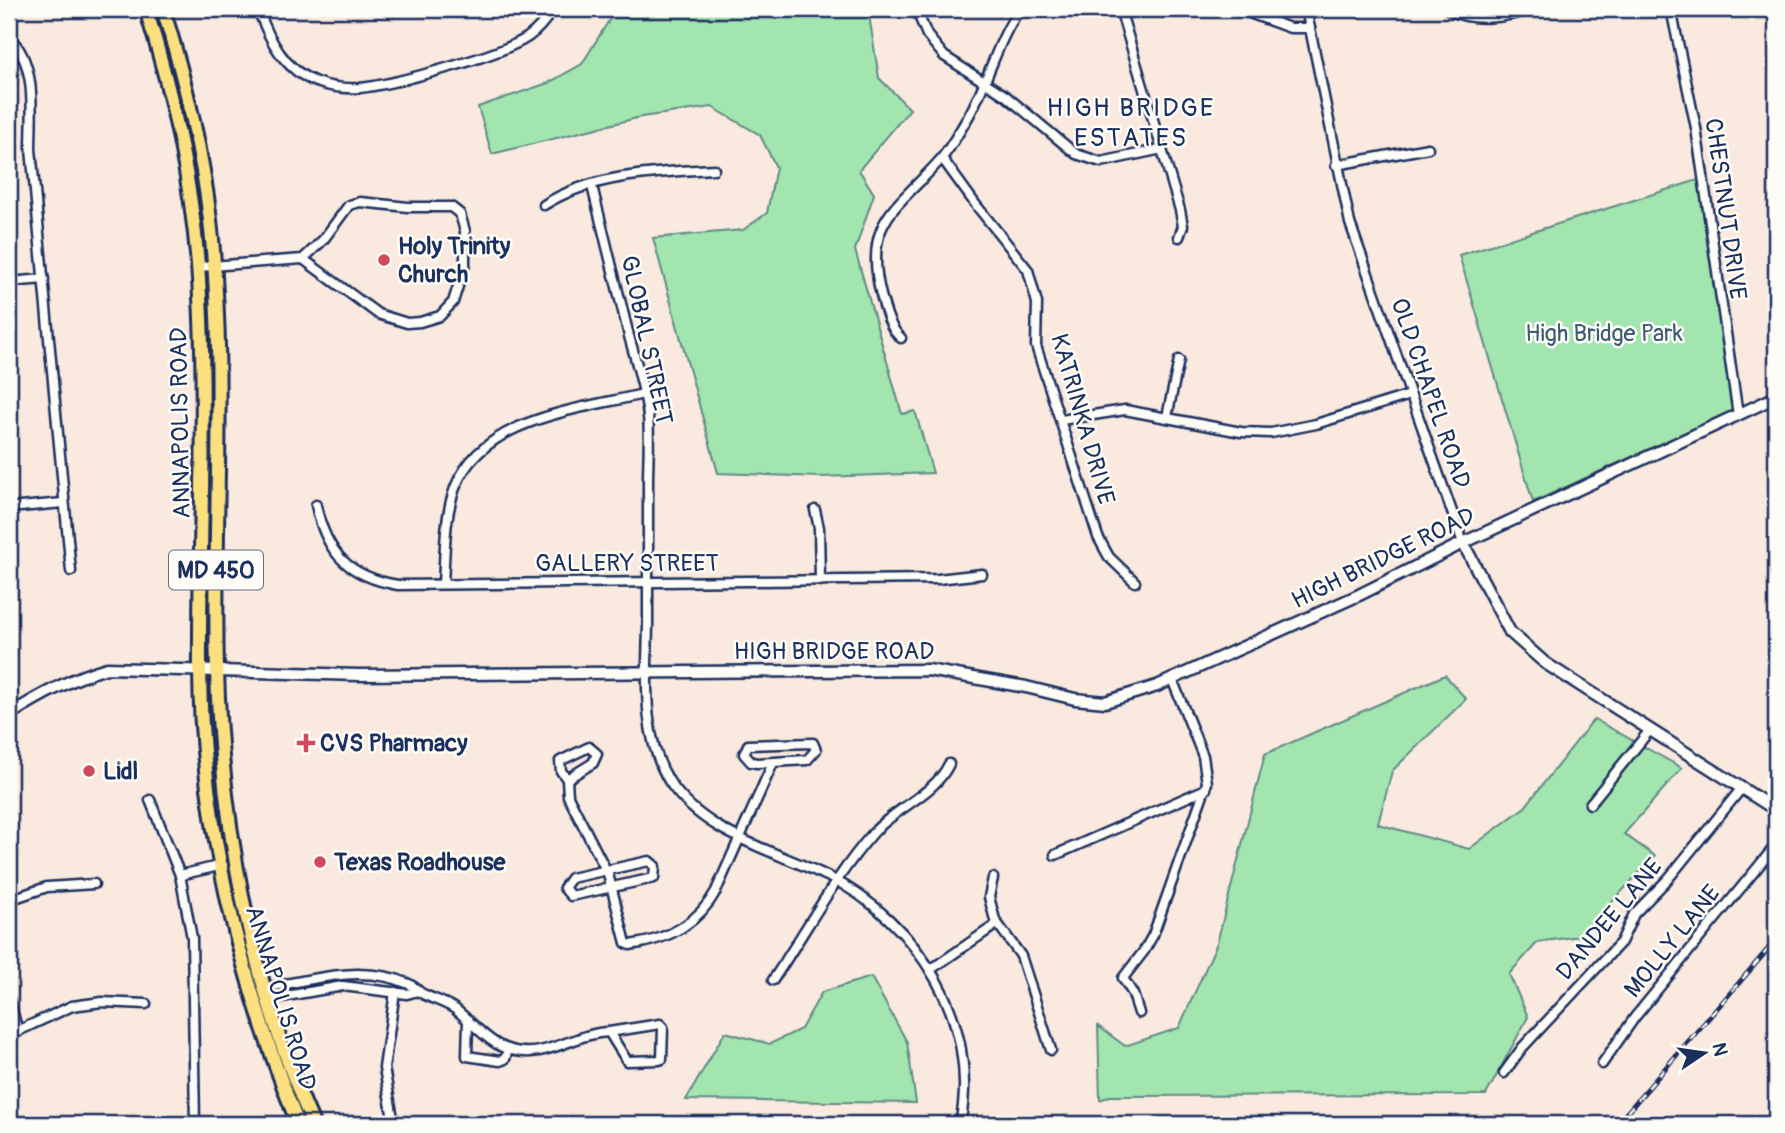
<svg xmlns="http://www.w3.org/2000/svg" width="1785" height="1133" font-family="Pangolin,sans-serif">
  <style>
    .green { fill: #a2e5af; stroke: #5e8a86; stroke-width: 2 }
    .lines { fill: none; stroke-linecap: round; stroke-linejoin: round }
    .minor-casing { stroke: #1b2f5e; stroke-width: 13 }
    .tertiary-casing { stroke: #1b2f5e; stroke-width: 15 }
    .primary-casing { stroke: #1b2f5e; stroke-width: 18 }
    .minor { stroke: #fdfcf7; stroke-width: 8 }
    .tertiary { stroke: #fdfcf7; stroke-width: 10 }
    .primary { stroke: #fce080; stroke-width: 12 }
    .rail-casing { stroke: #1b2f5e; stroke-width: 5 }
    .rail { stroke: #fdfcf7; stroke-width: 2.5; stroke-dasharray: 8; stroke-linecap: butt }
    .poi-dot { fill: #d1495b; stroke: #fdfcf7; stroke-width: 2.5 }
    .labels { text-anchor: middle; stroke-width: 5; stroke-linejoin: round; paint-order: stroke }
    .shield { fill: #fdfcf7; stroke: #5f6c8c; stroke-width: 2 }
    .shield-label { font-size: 23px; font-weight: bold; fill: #1b2f5e }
    .street-label { font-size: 24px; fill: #1b2f5e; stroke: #fdfcf7 }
    .poi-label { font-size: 24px; font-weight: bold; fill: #1b2f5e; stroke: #fdfcf7; text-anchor: start }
    .park-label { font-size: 24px; fill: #3d5c72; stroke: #fdfcf7 }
    .neighbourhood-label { font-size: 26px; letter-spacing: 2px; fill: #1b2f5e; stroke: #fdfcf7 }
  </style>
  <rect width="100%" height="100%" fill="#f9e9de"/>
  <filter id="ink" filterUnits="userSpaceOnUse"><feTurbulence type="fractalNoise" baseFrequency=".0143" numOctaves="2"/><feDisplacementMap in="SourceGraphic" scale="14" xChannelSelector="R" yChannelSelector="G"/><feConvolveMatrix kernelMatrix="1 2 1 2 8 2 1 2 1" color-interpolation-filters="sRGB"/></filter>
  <g filter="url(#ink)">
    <!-- green -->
    <g class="green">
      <polygon points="616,9 868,9 879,78 910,109 859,170 874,194 855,250 902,414 915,411 933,473 820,477 718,473 653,238 743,230 767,213 776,167 760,135 712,107 641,117 492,154 478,107 548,83 582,64"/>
      <polygon points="1701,179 1734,410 1533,502 1459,255"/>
      <polygon points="1445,675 1466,699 1392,771 1378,824 1469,849 1525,807 1594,719 1682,768 1624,834 1655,856 1580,936 1538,942 1509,974 1528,1017 1486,1095 1110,1096 1100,1100 1098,1026 1125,1046 1179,1028 1217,943 1265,754"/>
      <polygon points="871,977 907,1042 916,1103 686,1100 725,1032 770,1044 801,1029 822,992"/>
    </g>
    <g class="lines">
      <defs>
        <g id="minor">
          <path d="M258 9C269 39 284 70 316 82 330 87 344 89 359 88 392 85 502 55 528 37 539 29 546 20 553 9"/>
          <polyline points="916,9 927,35 944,56 1006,96 1076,154 1101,162 1162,149"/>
          <polyline points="1120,9 1180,210 1183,226 1179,237"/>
          <polyline points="1238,9 1290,28 1310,28"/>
          <polyline points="1306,9 1350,223 1463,543"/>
          <path d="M1448 9C1474 24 1506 17 1533 9"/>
          <polyline points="1671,9 1696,128 1738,415"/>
          <path d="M9 37C38 64 31 113 31 149L71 571"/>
          <polyline points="942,158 976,205 1028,270 1037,303 1036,346 1098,537 1109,557 1135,582"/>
          <polyline points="1336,165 1428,148"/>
          <path d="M592 186C604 236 617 286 629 336 636 362 645 389 648 416 650 438 648 460 648 482 648 530 648 577 648 625 647 676 641 735 669 781 703 834 773 850 827 876 918 921 981 1023 960 1124"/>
          <path d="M544 205C592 174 659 172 714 169"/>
          <polyline points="198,267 303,259 323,240 349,205 360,202 408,207 451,207 460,214 465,231 465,264 453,302 440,316 420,322 407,323 378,314 303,259"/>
          <polyline points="9,282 44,279"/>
          <path d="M901 338C889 328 885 309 881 295 862 220 898 208 941 159 951 147 959 132 967 119 988 83 997 40 1020 9"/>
          <polyline points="1167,417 1179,360"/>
          <polyline points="1061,420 1125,410 1241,432 1271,433 1316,424 1410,395"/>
          <path d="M316 505C326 553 349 577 398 585L938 579 982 574"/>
          <polyline points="9,508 63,503"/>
          <polyline points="815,510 819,528 820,581"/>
          <path d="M443 584C445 553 444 518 455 488 482 417 579 410 643 394"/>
          <polygon points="813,743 816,750 807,760 757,763 751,762 744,754 748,745"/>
          <polygon points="589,747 597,754 593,763 567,779 561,771 560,761"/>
          <path d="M567 779 568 796 608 874 626 943 630 945C667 940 698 924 716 891L773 763"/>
          <polyline points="150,800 180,875 192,938 195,1124"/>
          <polyline points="1590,804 1650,730"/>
          <polyline points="1055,855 1206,789"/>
          <polygon points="649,861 655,866 654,878 571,896 564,888 571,878"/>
          <polyline points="180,875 223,865"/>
          <polyline points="993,878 989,897 995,920 1021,956 1051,1050"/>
          <polyline points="9,900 47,887 94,884"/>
          <polyline points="930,970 997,924"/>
          <path d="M773 980C806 931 835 876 874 832 897 807 935 794 949 764"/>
          <path d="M266 988C312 979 364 964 409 984 414 986 417 990 421 993 432 999 445 1002 455 1009 472 1022 490 1045 511 1050 546 1060 574 1033 609 1032"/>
          <polyline points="9,998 18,1032"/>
          <polyline points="270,999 343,986 407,994 418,991"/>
          <polyline points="1139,1013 1133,994 1123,978 1144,951 1153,935 1207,783 1203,756 1172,679"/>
          <polyline points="468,1020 467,1056 500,1061 505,1059 508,1050"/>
          <polygon points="660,1024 663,1027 662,1059 659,1060 627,1061 609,1032"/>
          <polyline points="9,1035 72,1006 102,1002 146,1004"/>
          <polyline points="1602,1064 1635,1017 1776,845"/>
          <polyline points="1504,1073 1522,1048 1621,942 1634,914 1668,879 1741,789"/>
          <polyline points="394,1124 384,1068 395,992"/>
        </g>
        <g id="tertiary">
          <polyline points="1463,543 1510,632 1545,663 1776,810"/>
          <path d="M9 715C40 695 71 678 107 668L359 675 928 670 1026 687 1075 699 1105 702 1157 686 1359 595 1463 543 1776 397"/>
        </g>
        <g id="primary">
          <path d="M146 9C172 92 191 178 198 265 208 400 199 535 200 670 201 824 241 982 298 1124"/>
          <path d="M163 9C184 76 202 150 210 220 227 369 213 520 217 670 221 823 251 984 313 1124"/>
        </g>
      </defs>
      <!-- minor casing -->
      <use href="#minor" class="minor-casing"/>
      <!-- tertiary casing -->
      <use href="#tertiary" class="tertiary-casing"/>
      <!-- primary casing -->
      <use href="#primary" class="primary-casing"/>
      <!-- minor -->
      <use href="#minor" class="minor"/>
      <!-- tertiary -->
      <use href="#tertiary" class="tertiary"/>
      <!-- primary -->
      <use href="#primary" class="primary"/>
      <defs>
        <polyline id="rail" points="1617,1124 1776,940"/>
      </defs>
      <!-- rail casing -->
      <use href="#rail" class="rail-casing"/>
      <!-- rail -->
      <use href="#rail" class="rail"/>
    </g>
  </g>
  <!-- markers -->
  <g class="poi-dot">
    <circle cx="384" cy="260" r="7"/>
    <path d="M302.5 732.5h7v7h7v7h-7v7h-7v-7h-7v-7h7z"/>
    <circle cx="89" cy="771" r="7"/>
    <circle cx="320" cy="862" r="7"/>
  </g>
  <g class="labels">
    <!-- shield labels -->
    <rect class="shield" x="169" y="550.5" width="94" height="39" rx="5"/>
    <g class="shield-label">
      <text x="216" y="578">MD 450</text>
    </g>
    <!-- street labels -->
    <g class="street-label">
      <text transform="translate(1726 209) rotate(82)" y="8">CHESTNUT DRIVE</text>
      <text transform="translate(647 340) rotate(78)" y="8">GLOBAL STREET</text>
      <text transform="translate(1431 393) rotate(71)" y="8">OLD CHAPEL ROAD</text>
      <text transform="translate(1083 419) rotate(74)" y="8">KATRINKA DRIVE</text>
      <text transform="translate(180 423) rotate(-91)" y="8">ANNAPOLIS ROAD</text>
      <text transform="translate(1383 558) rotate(-26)" y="8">HIGH BRIDGE ROAD</text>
      <text x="627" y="571">GALLERY STREET</text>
      <text x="834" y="659">HIGH BRIDGE ROAD</text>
      <text transform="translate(1609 919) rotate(-50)" y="8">DANDEE LANE</text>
      <text transform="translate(1672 941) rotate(-51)" y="8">MOLLY LANE</text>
      <text transform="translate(281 998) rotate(73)" y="8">ANNAPOLIS ROAD</text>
    </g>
    <!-- poi labels -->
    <g class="poi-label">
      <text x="398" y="254">Holy Trinity<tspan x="398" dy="28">Church</tspan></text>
      <text x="320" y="751">CVS Pharmacy</text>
      <text x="103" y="779">Lidl</text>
      <text x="334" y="870">Texas Roadhouse</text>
    </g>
    <!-- park labels -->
    <g class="park-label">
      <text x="1604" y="341">High Bridge Park</text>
    </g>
    <!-- neighbourhood labels -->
    <g class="neighbourhood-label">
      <text x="1131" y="116">HIGH BRIDGE<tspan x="1131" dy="30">ESTATES</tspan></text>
    </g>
  </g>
  <!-- margin -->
  <rect width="1785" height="1133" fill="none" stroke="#fdfcf7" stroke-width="35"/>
  <rect x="18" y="18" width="1750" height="1098" fill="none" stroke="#1b2f5e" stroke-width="2.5" filter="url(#ink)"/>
  <!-- north arrow -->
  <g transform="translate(1704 1053) rotate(77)" stroke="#fdfcf7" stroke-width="5" paint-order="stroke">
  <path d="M0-5L12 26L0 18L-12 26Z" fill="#1b2f5e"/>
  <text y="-10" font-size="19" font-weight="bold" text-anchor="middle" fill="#1b2f5e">N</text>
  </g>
</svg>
